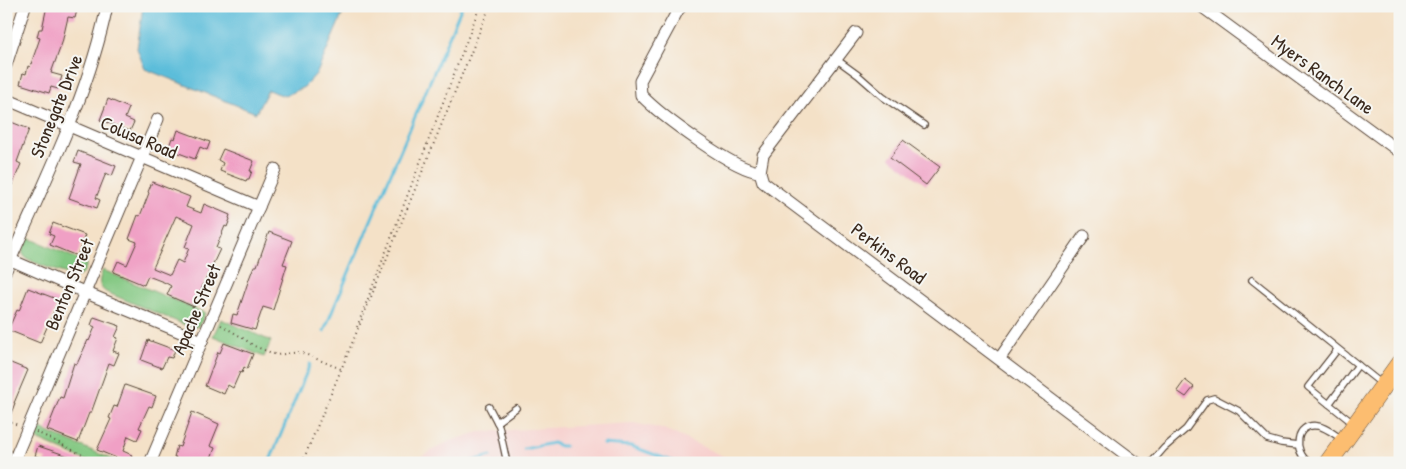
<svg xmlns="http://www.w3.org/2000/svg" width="1406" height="469" font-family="'Patrick Hand',sans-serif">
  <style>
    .built { fill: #f7d0ce }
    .green { fill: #83c882; stroke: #5f7950 }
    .water { fill: #5cbdda; stroke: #4c747c }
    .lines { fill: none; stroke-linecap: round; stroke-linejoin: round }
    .stream { stroke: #5cbdda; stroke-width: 3 }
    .building { fill: #f0a0c5; fill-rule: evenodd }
    .service-casing { stroke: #574537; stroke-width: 8 }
    .minor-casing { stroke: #574537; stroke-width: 13 }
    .primary-casing { stroke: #574537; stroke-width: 19 }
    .path { stroke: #574537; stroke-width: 2; stroke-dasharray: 1 4; stroke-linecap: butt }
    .service { stroke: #fff; stroke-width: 5.5 }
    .minor { stroke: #fff; stroke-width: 11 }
    .primary { stroke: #fcbd6f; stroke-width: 18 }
    .labels { text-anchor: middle; stroke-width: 4; stroke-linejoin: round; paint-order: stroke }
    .street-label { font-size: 19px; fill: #3b2a1e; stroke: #f6f6f2 }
  </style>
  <rect width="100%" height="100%" fill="#f6f6f2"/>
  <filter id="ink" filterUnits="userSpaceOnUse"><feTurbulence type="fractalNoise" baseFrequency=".02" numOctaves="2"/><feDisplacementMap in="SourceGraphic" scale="10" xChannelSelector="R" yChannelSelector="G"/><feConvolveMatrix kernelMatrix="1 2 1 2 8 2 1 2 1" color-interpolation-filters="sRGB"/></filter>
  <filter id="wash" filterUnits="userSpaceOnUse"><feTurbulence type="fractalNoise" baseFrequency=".0096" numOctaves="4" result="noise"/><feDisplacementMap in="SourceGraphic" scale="20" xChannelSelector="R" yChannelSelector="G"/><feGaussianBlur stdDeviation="1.12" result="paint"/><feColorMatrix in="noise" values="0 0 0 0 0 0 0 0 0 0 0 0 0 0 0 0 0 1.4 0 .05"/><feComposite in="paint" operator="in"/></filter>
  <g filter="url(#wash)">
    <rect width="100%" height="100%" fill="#f4e1c7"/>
    <!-- built -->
    <polygon class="built" points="633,423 664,429 738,463 409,463 450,441 479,432"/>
    <!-- green -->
    <g class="green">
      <path d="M29 238 87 263C86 268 84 274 79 276 74 278 27 261 24 256 20 249 25 244 29 238Z"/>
      <path d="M103 270 205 313 202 321 197 327 185 325 106 292C97 286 99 279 103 270Z"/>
      <polygon points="221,319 271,341 264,357 213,336"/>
      <polygon points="36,427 121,463 91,463 32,437"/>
    </g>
    <!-- water -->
    <polygon class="water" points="143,6 346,6 317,73 304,87 285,96 268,90 256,113 145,69 137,49"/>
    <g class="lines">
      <!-- stream -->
      <g class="stream">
        <polyline points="324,331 462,6"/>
        <polyline points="603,444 631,446 677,463"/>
        <polyline points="524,449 553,443 560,446 565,446"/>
        <polyline points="269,463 310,364"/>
        <polyline points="465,463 491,456"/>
      </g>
    </g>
    <g id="blocks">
      <!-- building -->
      <g class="building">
        <polygon points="47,6 78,6 75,18 68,17 62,43 51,73 62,76 58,89 51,87 49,93 20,84 23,73 26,74 28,66 30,67 40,38 37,37 39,29 42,29"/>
        <polygon points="108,99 129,108 125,118 134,122 130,131 100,120"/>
        <polygon points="6,120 29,129 17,162 21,164 7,198 6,170 10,160 6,159"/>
        <polygon points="178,130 210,142 207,150 200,147 195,159 168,149 172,138 175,139"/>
        <polygon points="903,140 940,167 926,185 890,158"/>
        <polygon points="223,149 254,161 250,171 252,171 249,179 247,179 246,181 220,171 223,163 218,160"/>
        <polygon points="78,151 116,166 112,176 106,173 96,198 100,200 97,208 69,198 81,164 74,162"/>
        <path d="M152 182 190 197 186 207 201 213 204 204 230 215 229 218 230 219 227 227 225 226 216 248 220 249 198 296H199L194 307 167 295 171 286 166 283 148 276 144 285 113 272 118 261 127 265 137 242 129 239 138 215 140 216 149 193 148 192ZM176 216 194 224 185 247 189 248 183 263 177 260 170 275 153 268Z"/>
        <polygon points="53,223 85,235 77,256 50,245 54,236 49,234"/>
        <polygon points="269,232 292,241 283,264 287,265 273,310 263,307 255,330 231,323 233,314 237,315 249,279 254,266 257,266"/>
        <polygon points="28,288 59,300 40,343 8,330 17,310 19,311"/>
        <polygon points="94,317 120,326 115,337 118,338 113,351 119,353 114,365 109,363 91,413 89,413 78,442 47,430 60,397 63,398 74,363 77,364 88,340 89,341 95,327 91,325"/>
        <polygon points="148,340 175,350 172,358 167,357 162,368 141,360"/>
        <polygon points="224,343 253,354 247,369 244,367 242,373 240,372 233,388 228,385 224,394 205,386 218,352 220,353"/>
        <polygon points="6,361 28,370 14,403 15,403 7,424"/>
        <polygon points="1185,380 1194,387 1186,397 1177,391"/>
        <polygon points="125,385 156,396 152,407 149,406 139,428 142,429 137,440 128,436 123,451 132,455 129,463 97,450 111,419 109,418 114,406 117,407"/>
        <polygon points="192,412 219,424 210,446 215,448 209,463 174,463 176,457 174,457 177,446 180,447"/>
        <polygon points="38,446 83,461 83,463 44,463 46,459 35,456"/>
      </g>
    </g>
  </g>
  <g filter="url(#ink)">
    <use href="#blocks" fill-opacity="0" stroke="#574537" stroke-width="1"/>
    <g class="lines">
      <defs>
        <g id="service">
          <polyline points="836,59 858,75 883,97 924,125"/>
          <polyline points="1252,280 1383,385"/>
          <polyline points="1329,404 1308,387 1337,350"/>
          <polyline points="489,407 499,426 507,463"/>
          <polyline points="497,422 516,408"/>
          <polyline points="1354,424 1329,404 1358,365"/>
          <polyline points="1151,463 1164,448 1186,429 1207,400 1214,398 1239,411 1267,439 1281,443 1298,445"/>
          <path d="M1310 463C1292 452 1295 422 1318 426 1326 427 1335 435 1342 439"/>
        </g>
        <g id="minor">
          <path d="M682 6 678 10 640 81 641 95C660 115 735 171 760 172"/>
          <polyline points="1201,6 1400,152"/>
          <polyline points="856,33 763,155 760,172 763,182 1137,463"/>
          <polyline points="6,65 25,6"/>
          <polyline points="6,99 259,207"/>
          <polyline points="11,260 84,292 202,341"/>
          <path d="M6 270C43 184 88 98 107 6"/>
          <polyline points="1000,358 1084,236"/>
          <polyline points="13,463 158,119"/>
          <polyline points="150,463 275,169"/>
        </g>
        <polyline id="primary" points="1328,463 1400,363"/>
      </defs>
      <!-- service casing -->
      <use href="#service" class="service-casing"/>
      <!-- minor casing -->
      <use href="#minor" class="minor-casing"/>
      <!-- primary casing -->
      <use href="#primary" class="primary-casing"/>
      <!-- path -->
      <g class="path">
        <polyline points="221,325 240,336 254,346 277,355 300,352 341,369"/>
        <polyline points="357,327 480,6"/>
        <polyline points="6,420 18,425"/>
        <path d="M36 432C59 442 79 455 102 463"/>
        <polyline points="302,463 353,341 490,6"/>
      </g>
      <!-- service -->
      <use href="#service" class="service"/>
      <!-- minor -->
      <use href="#minor" class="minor"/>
      <!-- primary -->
      <use href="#primary" class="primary"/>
    </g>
  </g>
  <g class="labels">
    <!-- street labels -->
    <g class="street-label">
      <text transform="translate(1323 74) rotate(36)" y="7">Myers Ranch Lane</text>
      <text transform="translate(56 106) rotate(-68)" y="7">Stonegate Drive</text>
      <text transform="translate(139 137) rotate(23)" y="7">Colusa Road</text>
      <text transform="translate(889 253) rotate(37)" y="7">Perkins Road</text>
      <text transform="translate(69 284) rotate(-67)" y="7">Benton Street</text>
      <text transform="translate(196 309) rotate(-67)" y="7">Apache Street</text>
    </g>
  </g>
  <!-- margin -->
  <rect width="1406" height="469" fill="none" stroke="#f6f6f2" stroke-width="25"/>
</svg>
